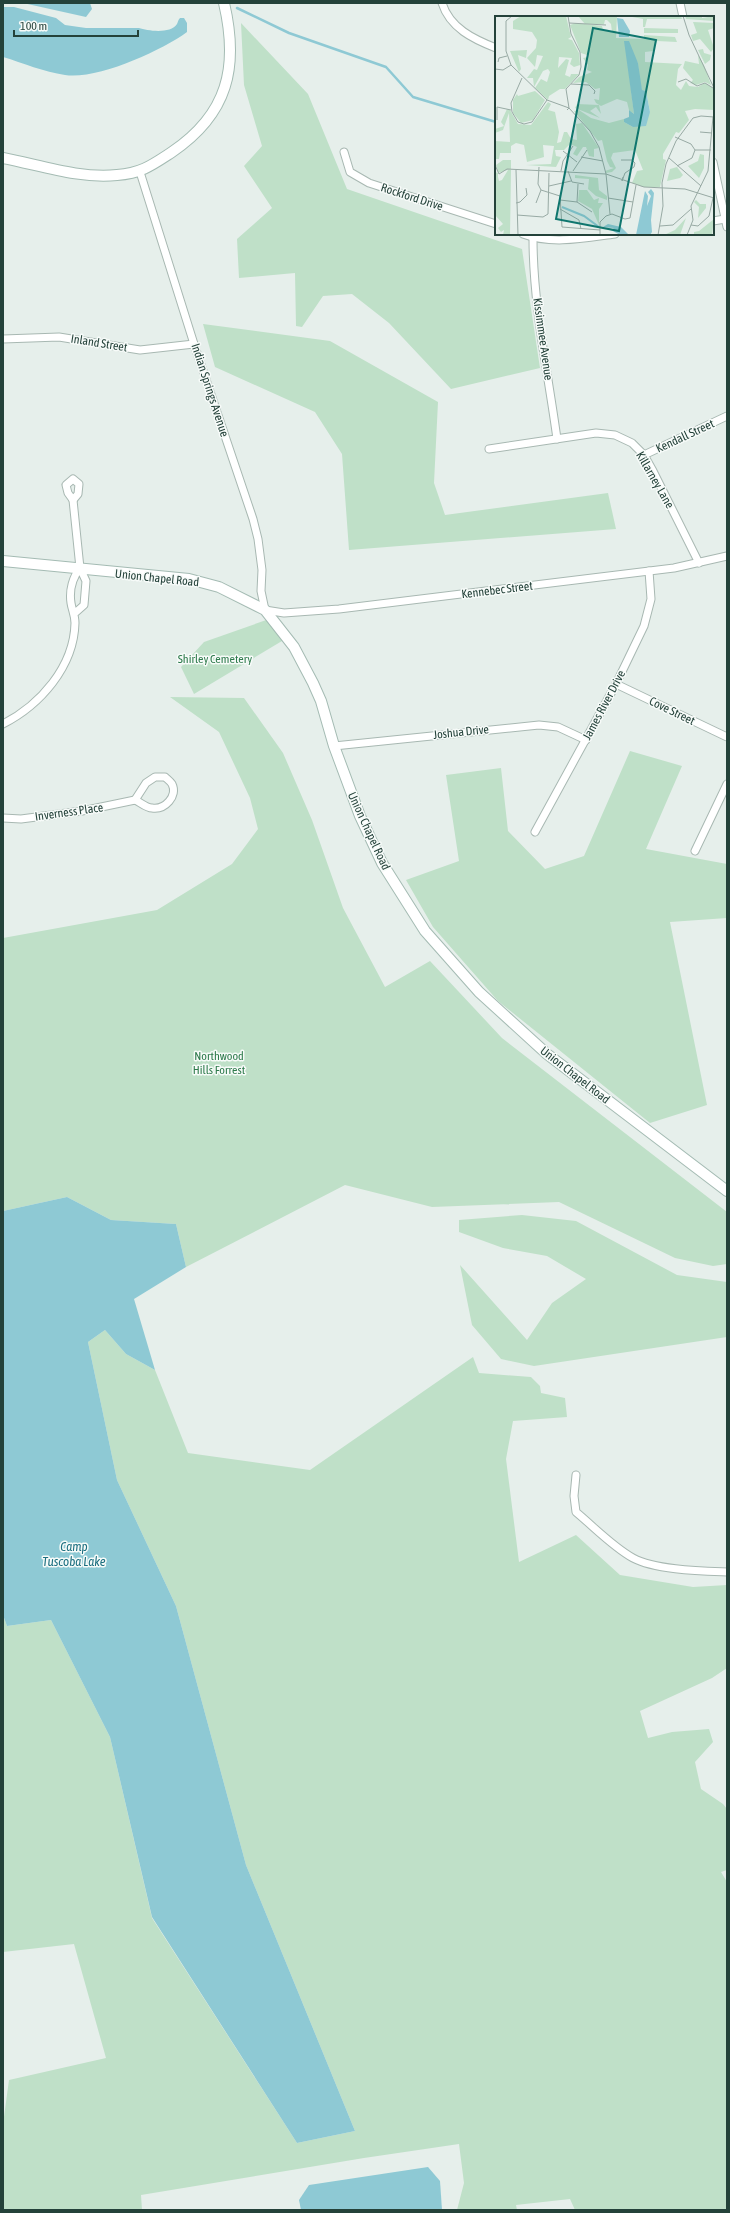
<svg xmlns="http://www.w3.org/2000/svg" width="730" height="2213" font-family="'Asap Condensed',sans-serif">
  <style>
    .green { fill: #bfe0c8 }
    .water { fill: #8ec9d4 }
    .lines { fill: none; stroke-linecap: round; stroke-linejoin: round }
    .stream { stroke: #8ec9d4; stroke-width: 2.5 }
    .street-casing { stroke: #a8b8b2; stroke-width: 9 }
    .secondary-casing { stroke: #a4bbb3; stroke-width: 12 }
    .street { stroke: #fff; stroke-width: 7 }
    .secondary { stroke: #fff; stroke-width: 10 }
    .labels { text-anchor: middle; stroke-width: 3; stroke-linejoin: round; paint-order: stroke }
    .street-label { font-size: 12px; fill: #24423a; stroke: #f7fbf9 }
    .park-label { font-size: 12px; fill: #2d7a4b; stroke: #f7fbf9 }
    .water-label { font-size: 13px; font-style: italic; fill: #1c6f80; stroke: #f7fbf9 }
    .inset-river { fill: none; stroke: #8ec9d4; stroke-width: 2 }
    .inset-road { fill: none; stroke: #98aaa4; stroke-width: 1 }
    .view { fill: #0f766e; fill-opacity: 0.15; stroke: #0f766e; stroke-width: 2 }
    .inset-edge { fill: none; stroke: #24423a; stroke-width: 2 }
  </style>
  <rect width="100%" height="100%" fill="#e6efeb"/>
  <!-- green -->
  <g class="green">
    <polygon points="241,23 308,94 347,189 522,249 540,368 451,389 389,323 352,294 323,296 302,327 296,326 295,273 239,278 237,239 272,208 244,166 262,146 244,85"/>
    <polygon points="203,324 330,341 438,402 434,483 445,515 608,493 616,529 349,550 342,454 315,412 215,367"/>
    <polygon points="272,618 287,638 194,694 181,667 204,642"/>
    <polygon points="170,697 244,698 283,753 312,820 343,908 385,987 430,961 502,1038 727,1212 727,1264 713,1266 675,1258 559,1202 432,1207 345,1185 186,1267 176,1224 111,1220 67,1197 3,1211 3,938 157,910 232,864 258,829 250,798 219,732"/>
    <polygon points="630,751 682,766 646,849 727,864 727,918 670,922 707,1105 650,1123 498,1001 433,927 406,880 459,861 446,775 501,768 508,831 545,869 584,856"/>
    <polygon points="522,1215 576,1221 677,1275 727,1282 727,1337 534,1366 501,1359 472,1325 460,1265 527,1340 552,1303 586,1279 547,1256 503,1248 459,1232 459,1220"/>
    <polygon points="105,1330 126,1354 155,1370 188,1453 310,1470 473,1357 479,1373 531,1377 540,1386 541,1393 565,1398 567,1417 513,1421 506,1459 519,1562 576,1535 620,1575 693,1587 727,1585 727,1668 712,1678 640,1711 648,1738 672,1732 709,1729 713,1742 695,1762 701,1789 723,1804 727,1809 727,1870 721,1872 727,1882 727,2210 575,2210 570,2199 516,2205 517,2210 457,2210 464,2183 459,2144 364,2158 141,2195 142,2210 3,2210 3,2124 9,2080 106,2058 74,1944 3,1952 3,1615 7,1626 51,1620 110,1737 152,1918 297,2143 355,2131 246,1865 176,1606 117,1480 88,1342"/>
  </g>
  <!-- water -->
  <g class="water">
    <polygon points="23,3 90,3 92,9 86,17"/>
    <path d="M3 7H14L56 18 65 25 86 28H139C148 31 171 34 177 24 178 22 178 20 180 18H184L187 23V32C161 51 97 80 65 75 44 72 23 63 3 57Z"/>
    <polygon points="67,1197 111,1220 176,1224 186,1267 134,1299 155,1370 126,1354 105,1330 88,1342 117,1480 176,1606 246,1865 355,2131 297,2143 152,1917 110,1737 51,1620 7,1626 3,1615 3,1211"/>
    <polygon points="428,2167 440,2181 442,2210 301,2210 299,2200 309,2185"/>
  </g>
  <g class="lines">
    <!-- stream -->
    <polyline class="stream" points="237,8 289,33 386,67 413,97 496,122"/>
    <defs>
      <g id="street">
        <path d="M442 3C450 28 473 39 496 48"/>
        <polyline points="680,3 683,17"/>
        <polyline points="344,152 350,172 369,183 496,224"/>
        <polyline points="713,162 727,227"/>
        <polyline points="140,172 194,344 253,519 258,539 262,570 261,591 265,610 284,613 339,609 674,568 727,556"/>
        <polyline points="713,221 725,219"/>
        <path d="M523 234C552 245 585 238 615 234"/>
        <path d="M533 238C533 306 548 372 557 439"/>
        <polyline points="3,339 59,337 140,350 194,344"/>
        <polyline points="489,449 596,433 615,435 632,443 644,455 653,471 699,563"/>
        <polyline points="644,455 727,416"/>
        <polygon points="73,479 79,484 78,494 73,500 68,493 66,485"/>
        <polyline points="73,500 80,568"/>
        <polyline points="616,684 727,737"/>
        <path d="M3 724C40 705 74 667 75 623 75 615 72 610 71 603 69 590 73 577 80 568L86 581 84 605 75 613"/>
        <polyline points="334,746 539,725 558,727 586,740"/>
        <path d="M155 777H165C167 779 170 781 172 784 178 796 165 810 152 808 146 808 140 802 135 800L146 783Z"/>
        <polyline points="3,818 21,819 82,811 135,800"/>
        <polyline points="535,832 616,684 644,626 651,599 649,571"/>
        <polyline points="695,851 727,784"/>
        <path d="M576 1475 574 1496 576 1512C594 1527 613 1547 633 1558 655 1570 702 1571 727 1572"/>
      </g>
      <g id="secondary">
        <path d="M3 158C40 165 79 179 117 175 142 173 152 165 172 152 228 114 239 67 224 3"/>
        <polyline points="3,561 189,579 219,587 265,610 294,647 313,683 321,701 334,746 360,816 382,863 425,931 479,992 547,1054 727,1191"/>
      </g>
    </defs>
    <!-- street casing -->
    <use href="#street" class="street-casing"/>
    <!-- secondary casing -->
    <use href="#secondary" class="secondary-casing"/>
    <!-- street -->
    <use href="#street" class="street"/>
    <!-- secondary -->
    <use href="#secondary" class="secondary"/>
  </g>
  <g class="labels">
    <!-- street labels -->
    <g class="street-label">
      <text transform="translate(412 197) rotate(18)" y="4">Rockford Drive</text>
      <text transform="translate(543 339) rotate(82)" y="4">Kissimmee Avenue</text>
      <text transform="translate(99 343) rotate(9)" y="4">Inland Street</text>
      <text transform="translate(210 390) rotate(72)" y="4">Indian Springs Avenue</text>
      <text transform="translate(685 436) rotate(-25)" y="4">Kendall Street</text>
      <text transform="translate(655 480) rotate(60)" y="4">Killarney Lane</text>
      <text transform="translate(157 578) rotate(6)" y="4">Union Chapel Road</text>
      <text transform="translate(497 590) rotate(-7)" y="4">Kennebec Street</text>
      <text transform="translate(604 705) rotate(-62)" y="4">James River Drive</text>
      <text transform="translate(672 711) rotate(26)" y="4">Cove Street</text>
      <text transform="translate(461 732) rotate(-6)" y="4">Joshua Drive</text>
      <text transform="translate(69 812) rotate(-8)" y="4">Inverness Place</text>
      <text transform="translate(369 831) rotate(65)" y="4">Union Chapel Road</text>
      <text transform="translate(575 1075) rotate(38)" y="4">Union Chapel Road</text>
    </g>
    <!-- park labels -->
    <g class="park-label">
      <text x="215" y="663">Shirley Cemetery</text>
      <text x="219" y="1060">Northwood<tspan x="219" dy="14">Hills Forrest</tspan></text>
    </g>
    <!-- water labels -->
    <g class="water-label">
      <text x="74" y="1551">Camp<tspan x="74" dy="15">Tuscoba Lake</tspan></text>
    </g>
  </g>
  <!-- overview -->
  <g transform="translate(495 16)">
    <rect width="219" height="219" fill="#e6efeb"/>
    <path d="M26 0H71L76 21 73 23 77 24 84 37 85 49 79 51 75 48 77 42 64 41 63 52 71 43 74 44 70 59 75 61 76 58H84L70 73H65L54 80 53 84 40 72 46 63 52 66 55 56 53 53 48 55 39 71 38 62H32L39 53 42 54 48 40 42 39 40 51 32 42 41 32 42 24 37 16 18 13V5ZM83 0H122L121 22 149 23V19L180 21 182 26 162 25 158 35 150 36V46L187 48 183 53 181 69 186 74 191 65 194 70 203 71 210 67 218 72 219 94 200 93 190 95 194 104 184 117 181 116 168 138V143L171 144 165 171H148L137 167 142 155 148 154 140 134 118 137 116 142 121 152 117 156 111 157 110 155 119 152 115 151 112 145 107 124 103 125 79 95 84 94 96 102 114 107 129 103V106L138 111 155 96 151 75 147 74 144 63 143 47 130 25 139 98 134 94 132 86 122 83 106 90 101 87 99 83 104 84 105 72 100 73 91 66 78 67 84 61 97 56 92 54 93 49 88 42 93 41 92 39 86 37 75 9 81 7 107 10 108 14 117 16 116 8 112 4H110L109 8H90ZM132 0H186L187 3H152L150 11H148V3ZM190 0H207V2L219 0V5L191 3ZM198 6 219 7V12L213 14 219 32 216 36 205 23 198 25 196 19 202 17ZM149 12 183 13V17H149ZM208 33 209 37 216 39 215 44 210 48 203 34ZM32 34 31 42 23 39 26 53 24 56 15 35ZM203 39 209 49 216 69 210 66 201 69 195 67 198 64 188 52 190 45 204 48ZM40 75 50 84 38 104 26 107 18 97V84L22 78 23 80ZM53 86 56 88 53 94 60 96 64 116 62 127 66 126 69 116H72L76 123 82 124 81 108 87 107 104 132 99 133V141L94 140 91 131H88L82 140 78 138 82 131 75 128 69 134H60L61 140 66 141 61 151 31 149 56 148 59 130 48 129 49 141 32 146 29 129 21 127 16 130V137H5L4 143H0V125L15 126 14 97 8 114 0 117V113L9 110 6 106 12 93 15 94 23 108 36 109ZM82 88 104 89 106 98 101 91 95 95 105 102 80 92ZM205 138 209 139V152L204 162 193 150 203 145ZM8 144H16V153L3 157V161L4 165 7 164 13 154H16L15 219H8L9 214 6 216 3 212 8 208 0 199V156L3 157 1 149ZM182 151 188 159 185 162 172 165 175 153ZM80 159 103 162 104 174 112 180V184L101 180 93 173 94 163 80 162ZM84 174H92L99 184 104 182 103 187H108L104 193V209L97 193 83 185ZM201 184 205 188H211V192L203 202 204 191 199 186ZM191 202 185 219H169L180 214ZM219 203 217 219H199V216L204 215Z" fill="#bfe0c8"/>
    <path d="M122 2 128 3 135 15 134 21H124ZM129 25H134L143 47 147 74 151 75 155 96 151 110 138 111 129 106V103L134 101V94L139 98ZM156 173 159 177 156 204 157 216 155 219H141L150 175 153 180 152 190 156 180 153 176ZM113 208 126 211 134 219H125L116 214 119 212 108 211Z" fill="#8ec9d4"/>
    <path class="inset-river" d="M67 191 89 200 104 211"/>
    <path class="inset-road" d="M17 0 11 5V35L16 49 52 84 74 92 95 115 104 131 111 158 149 171 190 173 219 182M188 0 194 19 219 72M74 7 111 9M3 46 4 42 12 40M0 53 8 54 16 49M27 62 16 87 17 96 23 106 29 108 37 106 52 84M183 66 191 63 202 70 210 67 218 72M76 68 94 69 100 75 99 78M72 94 74 92 71 73 84 59 86 51 85 36 76 18 73 0M2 104V91L16 94M205 116 217 117M180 121 196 128 200 134 197 142 182 150M200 134H216M68 135 82 146M86 141 108 145M174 142 206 170M126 144H137L140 147 139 151 130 157 127 165 128 161M0 149 4 158 12 153 111 158 115 198M44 151 43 168 46 174 65 180 67 211 105 214M21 154 23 219M66 155 68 145 78 130M73 155 77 166 89 168M78 155 92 134M54 170 76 165M113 182 138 186M65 184 82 186 97 196M82 186 83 168M21 187 25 186 32 179 31 172M41 187 46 174M65 193 84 204 86 213M22 199 48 201 53 198 54 157M196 209 203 210 214 200 218 182M165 210 178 209 196 193M105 219V206L111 200 117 198 130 203 135 202 141 169M163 219 168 190 167 167 171 148 181 125 198 102 206 100 219 101M192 219 198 204 196 190 213 155 218 101"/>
    <path class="view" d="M98 12 161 24 124 215 61 203Z"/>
    <rect width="219" height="219" class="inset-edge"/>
  </g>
  <!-- border -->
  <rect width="730" height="2213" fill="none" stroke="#24423a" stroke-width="8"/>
  <!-- scale -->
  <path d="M14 30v6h124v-6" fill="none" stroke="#24423a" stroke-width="2"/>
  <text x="20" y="30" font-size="12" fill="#24423a" stroke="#f7fbf9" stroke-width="3" paint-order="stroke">100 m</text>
</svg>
